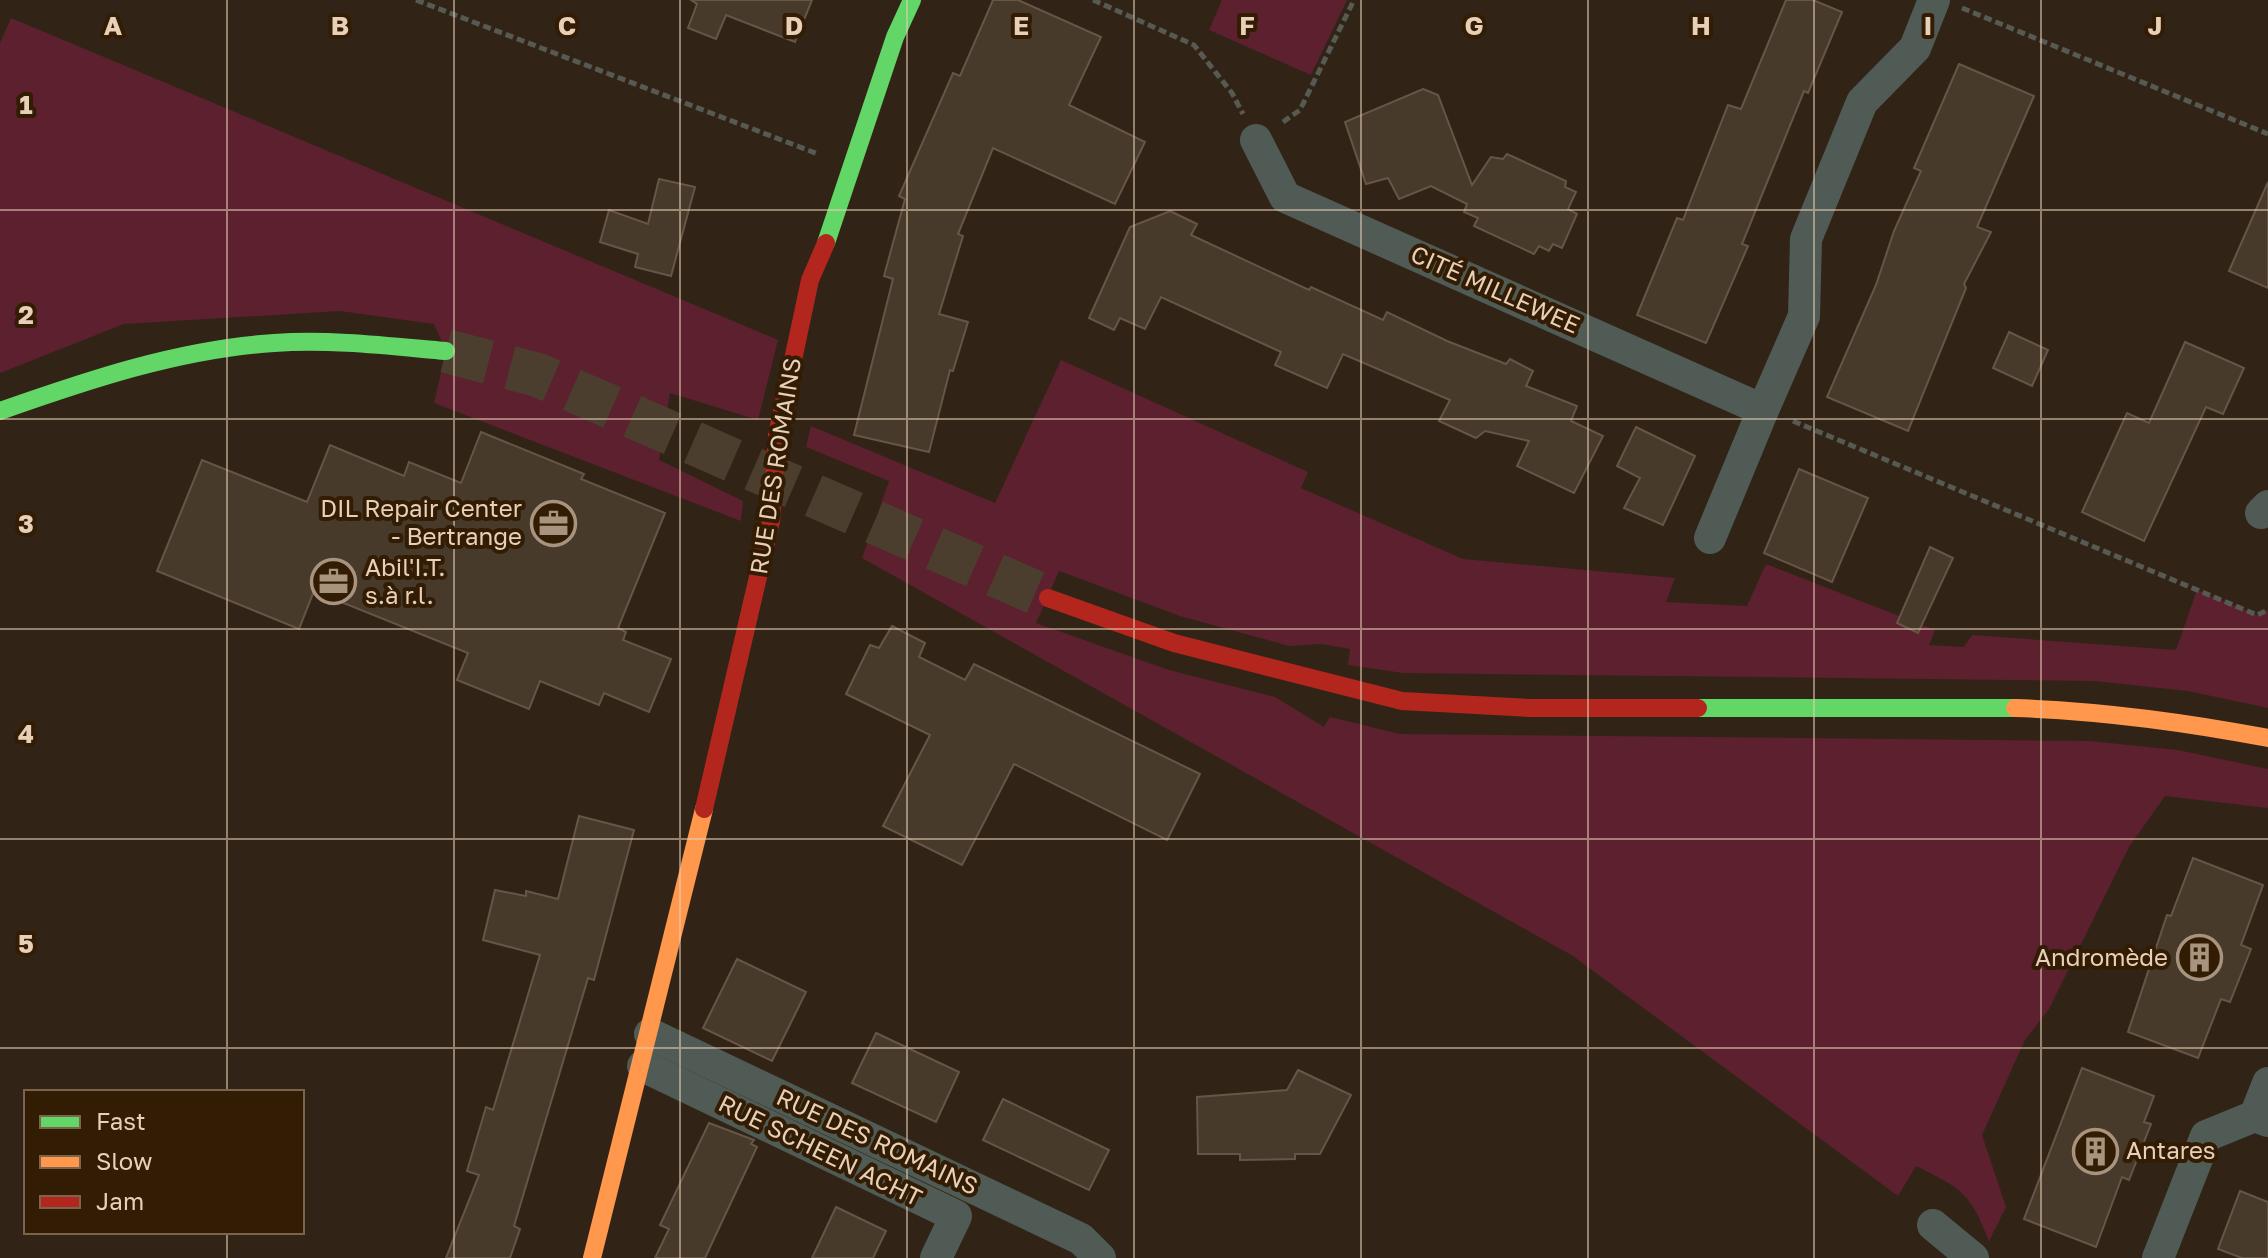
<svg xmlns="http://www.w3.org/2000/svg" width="2268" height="1258" font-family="'Golos Text',sans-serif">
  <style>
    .green { fill: #5c202f }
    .building { fill: #473a2a; stroke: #655647; stroke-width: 2 }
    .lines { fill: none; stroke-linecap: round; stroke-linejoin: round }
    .primary-tunnel { stroke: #4c3e2f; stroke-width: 44; stroke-dasharray: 44 22; stroke-linecap: butt }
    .path { stroke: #565a52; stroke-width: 5; stroke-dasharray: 8 4; stroke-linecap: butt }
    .street { stroke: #505b55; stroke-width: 32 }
    .fast { stroke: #63d668; stroke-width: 18 }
    .slow { stroke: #ff974d; stroke-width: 18 }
    .jam { stroke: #b3261e; stroke-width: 18 }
    .grid { fill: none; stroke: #e8cfb7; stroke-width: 2; stroke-opacity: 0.55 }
    .labels { text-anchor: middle; stroke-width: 8; stroke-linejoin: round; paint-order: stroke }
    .street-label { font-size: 24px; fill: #e8cfb7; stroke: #321c03 }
    .poi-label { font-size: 24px; fill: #e8cfb7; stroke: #321c03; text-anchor: end }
    .grid-label { font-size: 26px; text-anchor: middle; font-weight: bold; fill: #e8cfb7; stroke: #321c03; stroke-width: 8; stroke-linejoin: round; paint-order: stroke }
  </style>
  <rect width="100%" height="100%" fill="#312417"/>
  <!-- green -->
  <g class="green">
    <polygon points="1222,0 1347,0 1311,75 1209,30"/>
    <polygon points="11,18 778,340 758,420 670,393 659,460 743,501 741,521 434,403 446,351 434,324 340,311 124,324 0,373 0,43"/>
    <path d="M1061 360 1308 472 1301 488 1463 559 1675 578 1666 602 1747 606 1766 564 1935 630 1929 645 1964 647 1972 635 2176 650 2197 590 2257 615 2268 610V708L2188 691 2094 681 1403 673 1348 665 1350 649 1322 644 1289 646 1180 616 1059 571 1036 623 1169 670 1275 697 1324 727 1330 717 1400 734 2089 741 2178 750 2268 769V808L2165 796 2129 847 2049 1009 2025 1040 1982 1135 2006 1207 1989 1241C1970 1192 1962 1189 1916 1166L1898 1196 1573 956 862 558 889 481 806 447 811 426 995 503Z"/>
  </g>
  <!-- building -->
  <g class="building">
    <polygon points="691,0 812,0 795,42 726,15 716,39 688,28 697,4"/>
    <polygon points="993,0 1018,0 1101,37 1069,105 1145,142 1115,204 993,148 958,234 963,236 939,314 968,322 953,371 950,370 929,452 854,435 893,279 884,276 905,199 899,196 953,73 960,76"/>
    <polygon points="1786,0 1813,0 1842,12 1808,93 1804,91 1742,244 1748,246 1706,343 1637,315 1677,218 1683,220 1728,105 1741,109"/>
    <polygon points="1959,64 2034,96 1977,227 1991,232 1964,284 1966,288 1908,431 1827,397 1876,285 1894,231 1921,171 1914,168"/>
    <polygon points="1423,89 1438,95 1472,185 1491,157 1503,159 1507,154 1566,181 1565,187 1576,192 1568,209 1577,214 1562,248 1553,244 1549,251 1539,246 1534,254 1474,226 1478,218 1464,212 1467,204 1431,186 1399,199 1388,178 1366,184 1345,122"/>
    <polygon points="659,179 695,187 671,276 635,267 638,254 600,242 609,210 648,224"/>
    <polygon points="2268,182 2268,288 2229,271"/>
    <polygon points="1170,211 1197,224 1191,235 1309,290 1311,287 1383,320 1387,312 1447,341 1506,364 1510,359 1533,371 1526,386 1577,406 1571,421 1603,436 1574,493 1517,466 1529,441 1485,431 1476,438 1439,421 1450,400 1343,354 1327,388 1275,365 1281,352 1161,297 1145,329 1120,318 1114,330 1089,318 1130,227"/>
    <polygon points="2009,332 2048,350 2032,386 1993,368"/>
    <polygon points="2185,342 2244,368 2223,414 2206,407 2144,541 2082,512 2127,413 2149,423"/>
    <polygon points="1636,427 1695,456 1663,525 1624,508 1640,478 1617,466"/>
    <polygon points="481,432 584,474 581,479 665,513 618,628 626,632 623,640 671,659 649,712 604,693 599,705 540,681 529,709 457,680 468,653 314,591 299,629 157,571 202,460 307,502 330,445 404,476 409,462 461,483"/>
    <polygon points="1799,469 1868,498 1832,582 1764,553"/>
    <polygon points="1930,547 1953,558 1918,633 1897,623"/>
    <polygon points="892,626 925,643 919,657 965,680 974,664 1200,774 1167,840 1014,764 962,865 883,826 930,735 846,694 870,645 879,648"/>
    <polygon points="579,816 634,830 594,980 588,978 514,1226 520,1229 510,1258 446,1258 479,1175 467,1171 486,1107 493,1110 540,955 483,940 495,890 526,896 526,891 558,899"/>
    <polygon points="2193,858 2263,885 2241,945 2251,949 2230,1002 2221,999 2198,1058 2128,1032 2167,915 2171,916"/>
    <polygon points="737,959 806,992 772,1061 703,1028"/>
    <polygon points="876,1033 959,1072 936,1122 852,1083"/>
    <polygon points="2082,1068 2154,1096 2144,1122 2151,1124 2129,1180 2122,1177 2096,1247 2024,1219"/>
    <polygon points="1298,1070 1351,1095 1320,1154 1295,1154 1295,1159 1240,1160 1240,1154 1198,1154 1197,1097 1287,1090"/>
    <polygon points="1003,1099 1109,1150 1089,1190 983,1140"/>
    <polygon points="709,1123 754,1140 751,1144 757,1147 705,1258 655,1258 669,1229 660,1225"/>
    <polygon points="2240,1191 2268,1202 2268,1258 2242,1258 2218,1249"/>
    <polygon points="836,1207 886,1231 873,1258 812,1258"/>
  </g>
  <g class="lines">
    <!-- primary-tunnel -->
    <polyline class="primary-tunnel" points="446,351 538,375 1048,598"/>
    <!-- path -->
    <g class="path">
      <polyline points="416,0 818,154"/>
      <polyline points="1093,0 1194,45 1232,93 1243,114"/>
      <polyline points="1962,8 2268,134"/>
      <polyline points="1283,122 1300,110 1354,0"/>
      <polyline points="1793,421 2257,615 2268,610"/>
    </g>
    <!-- street -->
    <g class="street">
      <polyline points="1256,140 1285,197 1763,410 1804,316 1806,239 1862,102 1915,48 1934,0"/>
      <polyline points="2261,513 2268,506"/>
      <polyline points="1710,538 1763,410"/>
      <polyline points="650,1034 1081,1239 1100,1258"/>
      <polyline points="643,1066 956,1216 936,1258"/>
      <polyline points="2255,1116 2268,1083"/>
      <polyline points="1933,1225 1973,1258"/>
      <polyline points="2158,1258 2206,1136 2255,1116 2268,1121"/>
    </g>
    <!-- fast -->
    <g class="fast">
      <polyline points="826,243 895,37 912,0"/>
      <path d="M0 411C88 380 180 349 274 343 331 339 389 346 446 351"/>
      <polyline points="1698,708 2015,708"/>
    </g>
    <!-- slow -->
    <g class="slow">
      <path d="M2015 708C2101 711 2184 722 2268 738"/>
      <polyline points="592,1258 704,809"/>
    </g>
    <!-- jam -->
    <g class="jam">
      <polyline points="1048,598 1174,643 1402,701 1530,708 1698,708"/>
      <polyline points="704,809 771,521 777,435 810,280 826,243"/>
    </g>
  </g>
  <!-- grid -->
  <path class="grid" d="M227 0V1092M454 0V1258M680 0V1258M907 0V1258M1134 0V1258M1361 0V1258M1588 0V1258M1814 0V1258M2041 0V1258M0 210H2268M0 419H2268M0 629H2268M0 839H2268M0 1048H2268M227 1232V1258"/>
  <!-- icons -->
  <defs>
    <symbol id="office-ring" viewBox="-11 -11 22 22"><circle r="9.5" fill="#321c03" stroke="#a8937f" stroke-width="1.5"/><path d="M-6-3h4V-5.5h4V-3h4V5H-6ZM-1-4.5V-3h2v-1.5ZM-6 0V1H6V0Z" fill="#a8937f"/></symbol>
    <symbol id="building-ring" viewBox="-11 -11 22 22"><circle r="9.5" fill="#321c03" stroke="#a8937f" stroke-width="1.5"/><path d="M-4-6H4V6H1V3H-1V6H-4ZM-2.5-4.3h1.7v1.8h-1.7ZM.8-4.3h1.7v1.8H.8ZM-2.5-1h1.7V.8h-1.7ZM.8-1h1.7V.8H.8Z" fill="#a8937f"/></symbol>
  </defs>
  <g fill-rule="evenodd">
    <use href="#office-ring" x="528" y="498" width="51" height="51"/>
    <use href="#office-ring" x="308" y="556" width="51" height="51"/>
    <use href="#building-ring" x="2174" y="932" width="51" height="51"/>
    <use href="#building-ring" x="2070" y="1126" width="51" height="51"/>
  </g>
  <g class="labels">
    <!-- street labels -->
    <g class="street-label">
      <text transform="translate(1495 290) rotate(24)" y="8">CITÉ MILLEWEE</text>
      <text transform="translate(776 466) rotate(-81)" y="8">RUE DES ROMAINS</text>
      <text transform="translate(877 1142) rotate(25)" y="8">RUE DES ROMAINS</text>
      <text transform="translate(820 1151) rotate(26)" y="8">RUE SCHEEN ACHT</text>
    </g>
    <!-- poi labels -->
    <g class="poi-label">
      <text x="522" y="517">DIL Repair Center<tspan x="522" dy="28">- Bertrange</tspan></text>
      <text x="365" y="576" text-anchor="start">Abil'I.T.<tspan x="365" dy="28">s.à r.l.</tspan></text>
      <text x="2168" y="966">Andromède</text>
      <text x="2126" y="1159" text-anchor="start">Antares</text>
    </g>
  </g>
  <g class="grid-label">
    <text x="113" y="35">A</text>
    <text x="340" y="35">B</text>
    <text x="567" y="35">C</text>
    <text x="794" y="35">D</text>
    <text x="1021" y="35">E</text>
    <text x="1247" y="35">F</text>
    <text x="1474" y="35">G</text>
    <text x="1701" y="35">H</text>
    <text x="1928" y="35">I</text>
    <text x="2155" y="35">J</text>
    <text x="26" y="114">1</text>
    <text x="26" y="324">2</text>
    <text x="26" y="533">3</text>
    <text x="26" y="743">4</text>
    <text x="26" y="953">5</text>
  </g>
  <!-- legend -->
  <rect x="24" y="1090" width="280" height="144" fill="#321c03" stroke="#7b644b" stroke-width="2"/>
  <rect x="40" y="1116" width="40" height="12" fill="#63d668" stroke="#7b644b" stroke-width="2"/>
  <text x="96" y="1130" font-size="24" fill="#e8cfb7">Fast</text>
  <rect x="40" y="1156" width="40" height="12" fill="#ff974d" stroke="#7b644b" stroke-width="2"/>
  <text x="96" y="1170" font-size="24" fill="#e8cfb7">Slow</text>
  <rect x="40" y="1196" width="40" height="12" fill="#b3261e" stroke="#7b644b" stroke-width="2"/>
  <text x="96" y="1210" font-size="24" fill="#e8cfb7">Jam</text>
</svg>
